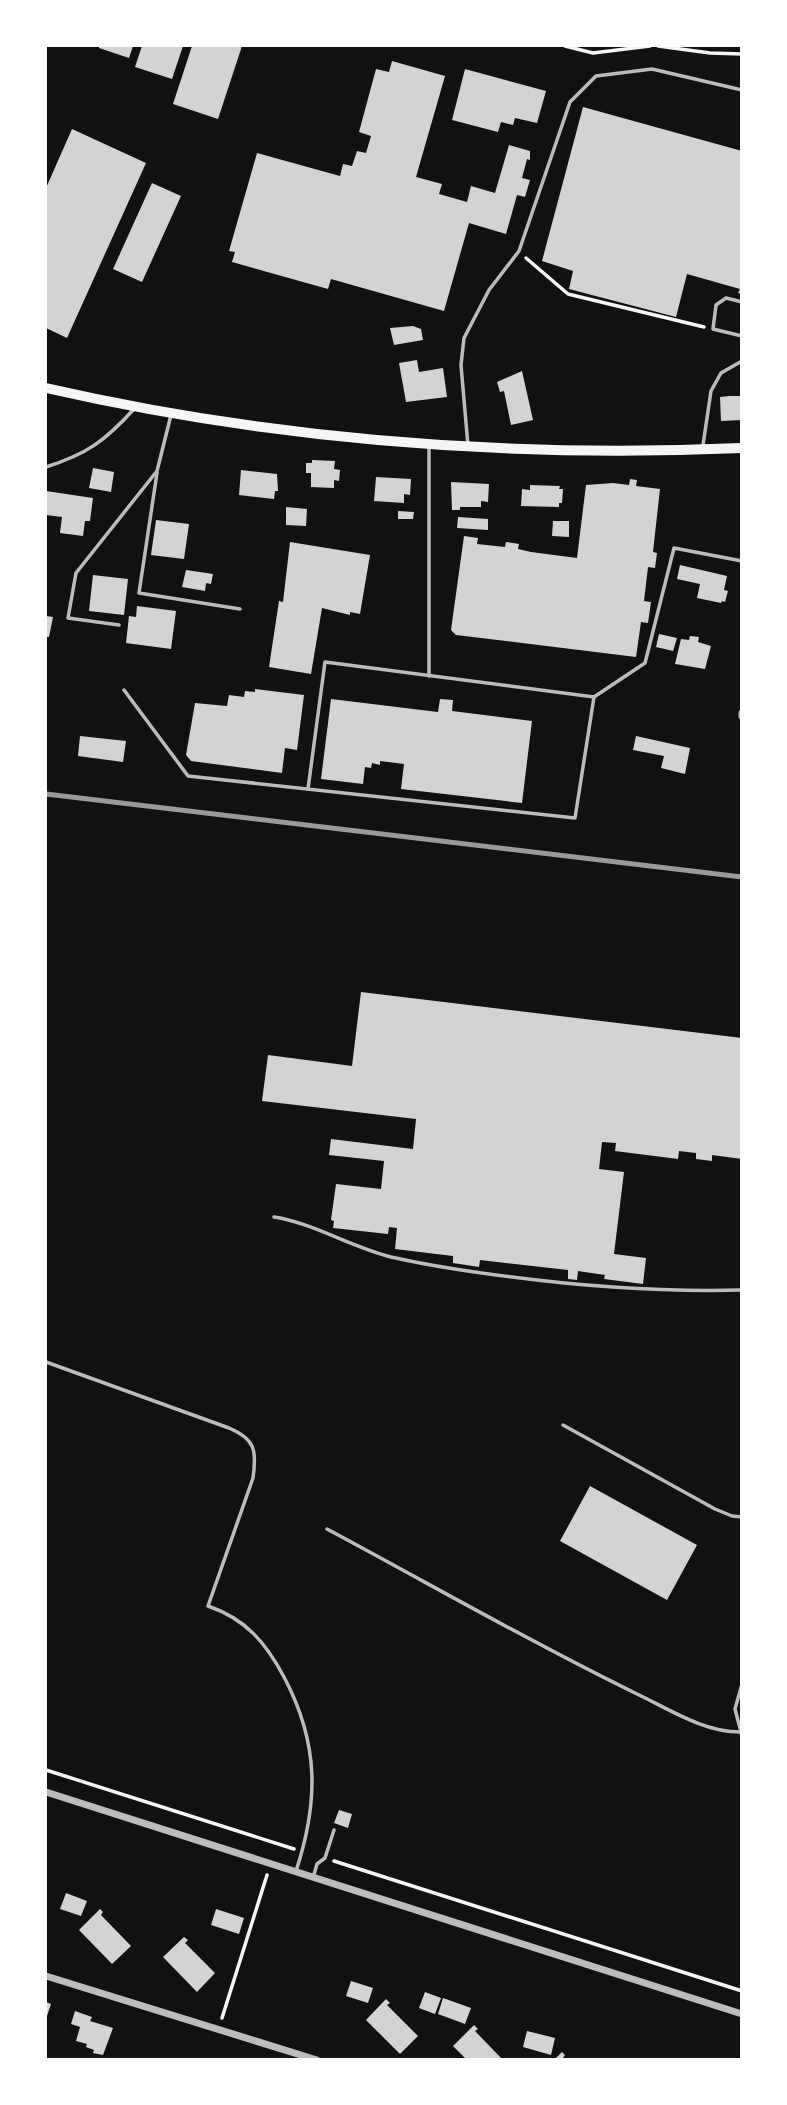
<svg xmlns="http://www.w3.org/2000/svg" width="787" height="2105" font-family="'Sofia Sans Condensed',sans-serif">
  <style>
    .building { fill: #d3d3d3 }
    .lines { fill: none; stroke-linecap: round; stroke-linejoin: round }
    .path { stroke: #f5f5f5; stroke-width: 3.5 }
    .service { stroke: #bcbcbc; stroke-width: 3.5 }
    .minor { stroke: #bcbcbc; stroke-width: 7 }
    .secondary { stroke: #f5f5f5; stroke-width: 10 }
    .rail { stroke: #9a9a9a; stroke-width: 5 }
  </style>
  <rect width="100%" height="100%" fill="#111"/>
  <!-- building -->
  <g class="building">
    <polygon points="99,46 133,46 129,58 99,48"/>
    <polygon points="142,46 183,46 172,79 135,67"/>
    <polygon points="192,46 242,46 218,119 173,104"/>
    <polygon points="392,61 445,76 416,177 442,184 439,194 467,202 471,186 495,193 509,145 530,151 530,160 527,159 522,178 530,180 525,197 517,195 506,234 469,223 444,311 331,279 328,289 232,262 235,252 229,251 257,153 340,176 343,164 352,166 357,151 366,153 371,136 359,132 376,69 389,72"/>
    <polygon points="465,69 546,91 537,123 515,118 513,125 501,122 498,132 452,120"/>
    <polygon points="583,107 742,151 742,294 738,293 740,289 687,274 676,317 569,289 573,271 542,261"/>
    <polygon points="72,129 146,163 67,338 46,328 46,188"/>
    <polygon points="152,183 181,196 142,282 113,269"/>
    <polygon points="413,326 421,329 423,340 394,345 390,328"/>
    <polygon points="417,360 419,372 443,368 447,397 406,402 399,363"/>
    <polygon points="522,371 533,420 511,425 504,391 500,392 497,382"/>
    <polygon points="729,396 742,396 742,420 721,421 720,397"/>
    <polygon points="312,460 335,461 334,469 340,470 339,481 334,480 334,488 311,487 311,473 306,473 306,463 312,463"/>
    <polygon points="93,468 114,472 111,492 89,488"/>
    <polygon points="241,470 277,474 278,491 275,491 274,499 239,495"/>
    <polygon points="376,477 411,479 410,495 404,494 404,503 374,501"/>
    <polygon points="630,479 637,480 636,486 660,489 653,552 657,553 655,568 648,567 644,601 651,602 648,623 641,622 636,657 456,635 451,630 464,536 478,538 477,544 505,547 506,542 519,544 518,549 531,552 577,558 586,485 613,483 629,485"/>
    <polygon points="451,482 489,484 488,502 481,501 481,507 460,507 460,510 452,510"/>
    <polygon points="530,485 560,486 559,489 563,489 562,503 559,503 559,507 521,506 522,489 530,490"/>
    <polygon points="46,491 93,498 90,521 85,521 83,536 60,533 62,517 46,515"/>
    <polygon points="286,507 307,509 306,526 286,525"/>
    <polygon points="398,511 414,512 413,519 398,519"/>
    <polygon points="458,517 488,519 488,530 457,528"/>
    <polygon points="156,520 189,524 184,559 151,555"/>
    <polygon points="553,521 569,521 569,537 552,536"/>
    <polygon points="290,542 370,555 360,614 350,612 350,615 322,608 311,674 269,667 279,601 283,602"/>
    <polygon points="680,565 727,576 724,590 728,591 725,602 722,601 721,603 697,598 700,584 677,579"/>
    <polygon points="186,570 213,574 211,584 206,583 205,591 182,587"/>
    <polygon points="93,575 128,579 124,615 89,611"/>
    <polygon points="137,606 176,611 171,649 126,643 129,616 136,617"/>
    <polygon points="46,616 53,617 49,637 46,637"/>
    <polygon points="659,634 677,638 673,651 656,647"/>
    <polygon points="690,636 699,637 698,642 711,646 705,669 675,664 681,639 689,640"/>
    <polygon points="255,689 304,695 297,750 285,748 282,773 191,761 186,755 195,703 227,706 229,695 244,697 245,691 255,692"/>
    <polygon points="331,699 438,712 440,699 453,700 452,711 532,721 522,803 401,789 404,764 380,761 380,765 372,763 371,768 365,767 363,784 321,779"/>
    <polygon points="80,736 126,741 123,762 78,756"/>
    <polygon points="636,736 690,748 685,774 661,768 664,756 633,750"/>
    <polygon points="361,992 742,1038 742,1159 712,1155 712,1161 696,1159 696,1153 679,1151 678,1159 615,1151 616,1143 602,1142 599,1169 624,1172 614,1254 646,1258 643,1284 604,1279 605,1275 578,1271 577,1280 568,1279 568,1270 480,1260 479,1267 453,1263 453,1256 395,1249 397,1228 389,1227 388,1234 333,1228 334,1221 331,1220 336,1184 381,1189 384,1161 329,1155 331,1139 413,1149 416,1119 262,1101 268,1055 352,1066"/>
    <polygon points="590,1486 697,1545 667,1600 560,1541"/>
    <polygon points="339,1810 352,1814 348,1828 334,1823"/>
    <polygon points="66,1893 87,1901 81,1916 60,1909"/>
    <polygon points="100,1909 103,1912 101,1915 131,1946 112,1964 79,1930"/>
    <polygon points="216,1909 244,1918 239,1934 211,1925"/>
    <polygon points="184,1937 188,1940 185,1943 215,1973 197,1992 163,1957"/>
    <polygon points="351,1981 373,1988 368,2003 346,1996"/>
    <polygon points="425,1992 441,1998 435,2014 419,2008"/>
    <polygon points="443,1998 471,2008 465,2024 438,2014"/>
    <polygon points="386,1999 390,2003 387,2005 418,2036 400,2054 366,2020"/>
    <polygon points="46,2002 51,2004 46,2019"/>
    <polygon points="75,2011 92,2017 90,2021 113,2028 103,2055 93,2053 94,2050 86,2047 87,2044 76,2041 80,2027 71,2024"/>
    <polygon points="474,2025 478,2029 475,2031 503,2060 467,2060 453,2046"/>
    <polygon points="527,2031 555,2038 551,2055 523,2047"/>
    <polygon points="562,2052 565,2055 563,2058 565,2060 554,2060"/>
  </g>
  <g class="lines">
    <!-- path -->
    <g class="path">
      <polyline points="565,46 593,53 650,46"/>
      <polyline points="658,46 710,53 742,54"/>
      <polyline points="526,258 568,294 704,327"/>
      <polyline points="46,1770 294,1849"/>
      <polyline points="334,1861 742,1991"/>
      <polyline points="222,2018 267,1875"/>
    </g>
    <!-- service -->
    <g class="service">
      <polyline points="742,302 726,298 716,305 713,329 742,336"/>
      <polyline points="703,445 711,391 721,373 742,361"/>
      <polyline points="468,446 461,365 464,338 489,290 519,251 570,102 596,76 652,69 742,90"/>
      <path d="M46 467C87 454 105 441 134 409"/>
      <polyline points="157,473 139,593 240,609"/>
      <polyline points="119,625 68,618 76,573 157,471 171,415"/>
      <polyline points="429,676 429,446"/>
      <polyline points="124,690 188,776 575,818 594,697 645,663 674,548 742,561"/>
      <polyline points="308,789 325,662 594,697"/>
      <path d="M274 1217C313 1223 351 1247 391 1257 431 1266 471 1272 512 1277 589 1287 664 1292 742 1290"/>
      <path d="M46 1362 229 1428C255 1439 257 1450 253 1478L208 1606C246 1619 266 1643 284 1677 319 1743 319 1801 296 1871"/>
      <polyline points="563,1425 715,1509 732,1516 742,1517"/>
      <path d="M327 1529C430 1584 530 1642 635 1693 667 1708 703 1732 740 1732"/>
      <polyline points="742,1684 735,1709 742,1736"/>
      <polyline points="313,1878 317,1864 325,1858 334,1830"/>
    </g>
    <!-- minor -->
    <g class="minor">
      <polyline points="742,713 742,716"/>
      <polyline points="46,1792 742,2014"/>
      <polyline points="46,1976 317,2060"/>
    </g>
    <!-- secondary -->
    <path class="secondary" d="M46 388C274 440 508 458 742 448"/>
    <!-- rail -->
    <polyline class="rail" points="46,794 742,877"/>
  </g>
  <!-- border -->
  <rect width="787" height="2105" fill="none" stroke="#ffffff" stroke-width="94"/>
</svg>
